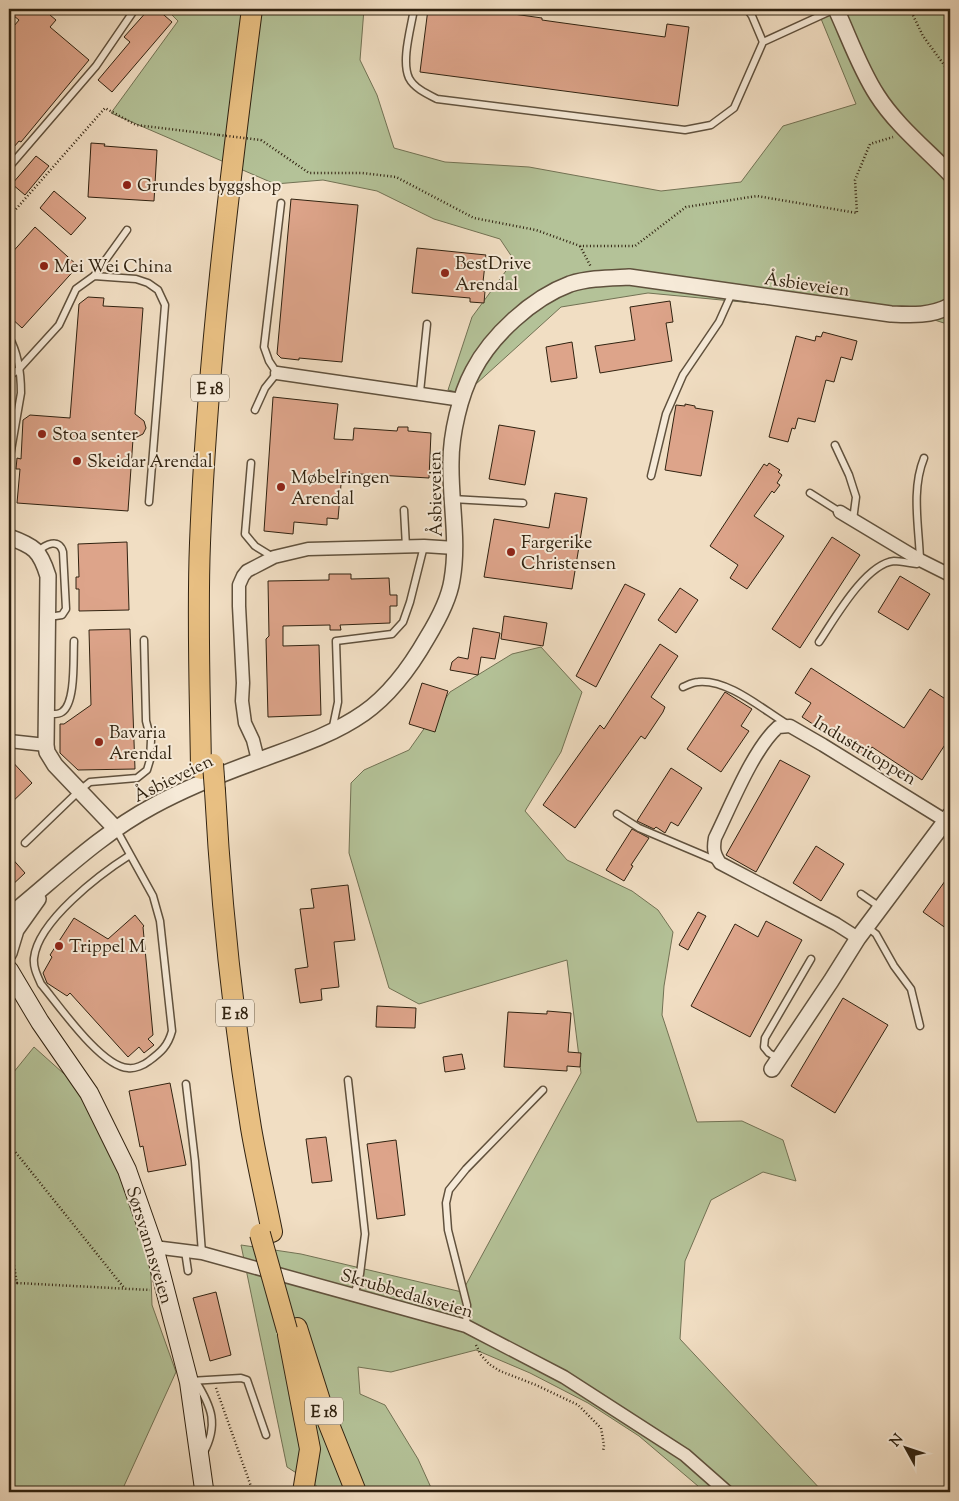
<svg xmlns="http://www.w3.org/2000/svg" width="959" height="1501" font-family="'Sorts Mill Goudy',serif">
  <style>
    .green { fill: #b4c298; stroke: #727254 }
    .building { fill: #dda48a; stroke: #302210 }
    .lines { fill: none; stroke-linecap: round; stroke-linejoin: round }
    .service-casing { stroke: #60513d; stroke-width: 9 }
    .minor-casing { stroke: #60513d; stroke-width: 15 }
    .tertiary-casing { stroke: #60513d; stroke-width: 18 }
    .secondary-casing { stroke: #302210; stroke-width: 20 }
    .trunk-casing { stroke: #302210; stroke-width: 22 }
    .path { stroke: #302210; stroke-width: 2.5; stroke-dasharray: 1 2.5; stroke-linecap: butt }
    .service { stroke: #f6ead8; stroke-width: 6 }
    .minor { stroke: #f6ead8; stroke-width: 12 }
    .tertiary { stroke: #f6ead8; stroke-width: 15 }
    .secondary { stroke: #f6ead8; stroke-width: 18 }
    .trunk { stroke: #e8bf82; stroke-width: 20 }
    .trunk-bridge-casing { stroke: #302210; stroke-width: 22; stroke-linecap: butt }
    .path-bridge { stroke: #302210; stroke-width: 2.5; stroke-dasharray: 1 2.5; stroke-linecap: butt }
    .trunk-bridge { stroke: #e8bf82; stroke-width: 20 }
    .poi-dot { fill: #8f2418; stroke: #f6ead8; stroke-width: 2 }
    .labels { text-anchor: middle; stroke-width: 4; stroke-linejoin: round; paint-order: stroke }
    .shield { fill: #f6ead8; stroke: #6b5e4c; stroke-width: 1 }
    .shield-label { font-size: 16px; font-weight: bold; fill: #302210 }
    .poi-label { font-size: 18px; fill: #302210; stroke: #f6ead8; text-anchor: start }
    .street-label { font-size: 18px; fill: #302210; stroke: #f6ead8 }
  </style>
  <rect width="100%" height="100%" fill="#f1dec3"/>
  <filter id="stains"><feTurbulence type="fractalNoise" baseFrequency=".004" numOctaves="4"/><feColorMatrix values="0 0 0 0 .2 0 0 0 0 .09 0 0 0 0 .02 0 0 0 .5 -.17"/></filter>
  <radialGradient id="worn" r=".72"><stop offset=".6" stop-color="#630" stop-opacity="0"/><stop offset="1" stop-color="#630" stop-opacity=".3"/></radialGradient>
  <!-- green -->
  <g class="green">
    <polygon points="166,9 364,9 360,60 377,95 394,148 445,162 529,167 661,191 741,182 783,126 856,104 817,9 950,9 950,325 916,314 753,303 648,293 561,307 465,394 448,390 472,317 514,260 500,239 434,219 377,191 323,180 275,184 111,113 178,21"/>
    <polygon points="541,647 582,692 561,752 525,811 567,860 632,891 658,910 673,932 664,986 662,1015 697,1122 742,1121 783,1140 796,1181 763,1172 711,1200 685,1261 680,1339 823,1492 705,1492 639,1436 588,1403 530,1373 476,1350 391,1372 358,1367 360,1394 385,1405 418,1459 433,1492 326,1492 287,1467 241,1245 301,1254 462,1292 581,1073 567,960 419,1004 389,988 349,853 351,783 364,770 409,750 450,692 512,654"/>
    <polygon points="34,1047 82,1090 149,1221 152,1305 176,1372 124,1486 124,1492 9,1492 9,1078"/>
  </g>
  <!-- building -->
  <g class="building">
    <polygon points="9,9 56,9 50,15 56,20 50,27 89,60 21,142 19,141 9,153 9,32 19,20 9,12"/>
    <polygon points="149,9 157,9 172,22 112,92 98,80 130,42 124,37"/>
    <polygon points="428,9 465,13 465,9 478,9 542,18 542,20 556,22 665,37 667,24 689,27 678,106 420,72"/>
    <polygon points="91,143 105,144 104,146 157,150 154,201 88,197"/>
    <polygon points="36,156 49,166 25,195 12,184"/>
    <polygon points="54,191 86,218 71,235 40,208"/>
    <polygon points="291,199 358,205 342,362 299,358 299,360 281,358 277,354"/>
    <polygon points="35,227 78,266 22,328 9,316 9,279 15,272 9,266 9,256"/>
    <polygon points="417,248 486,255 482,291 485,291 484,303 470,302 470,298 412,293"/>
    <polygon points="88,297 104,298 103,306 143,308 135,414 144,421 146,428 143,434 133,439 128,511 17,503 20,469 16,469 17,458 21,459 23,420 30,415 70,418 79,304"/>
    <polygon points="670,301 673,322 666,323 672,361 600,373 595,346 635,340 630,307"/>
    <polygon points="823,332 857,341 852,360 841,357 834,382 826,380 815,422 798,418 795,429 792,428 788,442 769,437 796,336 815,341 816,336 821,337"/>
    <polygon points="572,342 577,378 551,382 546,347"/>
    <polygon points="273,397 338,404 334,439 353,440 354,428 397,431 398,427 408,427 408,431 431,433 429,478 342,473 338,519 327,518 327,525 294,522 293,534 264,531"/>
    <polygon points="685,404 695,406 695,408 713,411 701,476 665,470 676,405 685,406"/>
    <polygon points="499,425 535,431 525,485 489,479"/>
    <polygon points="769,463 780,470 778,472 782,475 777,483 780,485 774,493 772,491 754,516 784,536 747,589 730,578 738,565 710,546 764,464 767,466"/>
    <polygon points="555,493 587,498 572,589 484,577 494,519 549,528"/>
    <polygon points="832,537 860,555 800,648 772,629"/>
    <polygon points="127,542 129,610 79,611 79,589 76,589 76,577 79,577 78,544"/>
    <polygon points="329,574 351,574 351,579 389,578 390,595 397,595 397,606 390,606 390,623 340,625 341,630 330,630 330,625 283,626 283,646 319,645 321,715 268,717 266,639 269,636 268,581 329,580"/>
    <polygon points="900,576 930,594 908,630 878,612"/>
    <polygon points="625,584 645,594 596,687 576,676"/>
    <polygon points="680,588 698,600 676,633 658,620"/>
    <polygon points="504,616 547,623 543,646 501,639"/>
    <polygon points="473,628 500,633 495,659 481,657 478,675 450,670 452,662 458,657 468,659"/>
    <polygon points="130,629 135,769 78,770 60,753 60,724 64,724 91,705 89,630"/>
    <polygon points="660,644 678,656 651,697 665,707 663,712 645,739 641,736 575,828 543,805 600,725 604,729"/>
    <polygon points="811,668 904,728 930,689 950,702 950,737 922,780 872,747 865,758 802,717 811,703 795,693"/>
    <polygon points="422,683 448,691 435,732 409,724"/>
    <polygon points="725,692 752,709 741,726 749,731 721,772 687,749"/>
    <polygon points="9,758 32,783 9,805"/>
    <polygon points="780,760 810,776 756,872 726,855"/>
    <polygon points="671,768 702,788 678,826 671,822 665,833 656,827 654,829 637,821"/>
    <polygon points="632,829 649,838 631,865 633,866 624,881 606,870"/>
    <polygon points="816,846 844,864 821,901 793,883"/>
    <polygon points="9,855 25,873 9,888"/>
    <polygon points="950,874 950,931 923,912"/>
    <polygon points="348,885 355,940 334,942 339,987 321,989 322,1000 300,1003 295,969 308,967 300,909 314,908 311,889"/>
    <polygon points="698,912 706,916 688,950 679,945"/>
    <polygon points="135,915 144,926 143,927 153,1035 148,1039 154,1045 144,1053 139,1047 128,1057 70,993 67,996 47,983 43,973 52,957 50,955 74,918 108,939"/>
    <polygon points="766,921 802,940 750,1037 691,1006 735,924 758,937"/>
    <polygon points="843,998 888,1025 835,1113 791,1086"/>
    <polygon points="377,1006 416,1008 415,1028 376,1027"/>
    <polygon points="547,1011 571,1013 568,1052 581,1053 580,1067 567,1066 567,1071 504,1067 508,1012 547,1014"/>
    <polygon points="462,1054 465,1069 445,1072 443,1057"/>
    <polygon points="170,1083 186,1165 148,1172 143,1146 140,1147 129,1091"/>
    <polygon points="326,1137 332,1181 312,1183 306,1139"/>
    <polygon points="396,1140 405,1215 377,1219 367,1144"/>
    <polygon points="216,1292 231,1355 210,1361 193,1298"/>
  </g>
  <g class="lines">
    <defs>
      <g id="service">
        <path d="M414 9C411 28 401 61 409 78 414 88 427 94 437 99L685 130 711 125 734 108 763 42 835 9"/>
        <polyline points="747,9 752,16 763,42"/>
        <polyline points="9,167 96,66 135,9"/>
        <polyline points="94,276 127,230"/>
        <path d="M9 337C18 353 21 374 21 393L9 462"/>
        <polyline points="9,376 18,370 59,325 76,289 94,276 136,279 148,283 158,290 165,305 149,502"/>
        <polyline points="420,392 427,324"/>
        <polyline points="255,410 265,388 277,373 269,361 264,347 281,203"/>
        <polyline points="835,445 849,475 856,497 853,520"/>
        <polyline points="251,463 245,534 255,546 273,557"/>
        <polyline points="651,476 666,414 683,375 719,322 732,293"/>
        <polyline points="810,493 840,512"/>
        <polyline points="452,499 523,503"/>
        <polyline points="404,510 406,547"/>
        <path d="M38 551C45 545 59 537 63 552L66 609 62 615 49 617"/>
        <path d="M819 642C834 620 865 564 894 561 901 561 909 563 917 564L920 560C919 527 911 490 924 458"/>
        <path d="M683 687C688 685 693 682 698 682 728 679 762 709 787 724"/>
        <path d="M47 714C52 714 58 715 62 712 76 703 73 658 74 641"/>
        <polyline points="332,731 338,702 336,641 392,634 403,622 410,602 424,546"/>
        <polyline points="617,814 639,828 717,861"/>
        <path d="M116 829 153 896 160 921 172 1031C168 1046 161 1052 149 1061 144 1065 135 1069 128 1068 101 1067 58 1004 41 984 37 975 33 967 34 958 38 921 100 874 130 855"/>
        <polyline points="25,843 80,790 90,782 137,778 147,770 150,760 151,740 146,721 144,640"/>
        <polyline points="861,894 880,907"/>
        <polyline points="867,927 876,934 894,966 911,989 920,1026"/>
        <polyline points="778,1058 769,1053 764,1047 765,1038 811,959"/>
        <polyline points="348,1080 365,1234 360,1274 354,1296"/>
        <polyline points="186,1084 195,1161 202,1253"/>
        <polyline points="185,1251 188,1271"/>
        <polyline points="466,1326 467,1305 448,1230 446,1203 449,1190 466,1169 543,1090"/>
        <path d="M195 1380C212 1407 219 1425 203 1454"/>
        <polyline points="190,1381 241,1378 247,1380 266,1435"/>
      </g>
      <g id="minor">
        <polyline points="277,373 462,400"/>
        <polyline points="840,512 920,560 950,575"/>
        <polyline points="9,741 46,745"/>
        <polyline points="258,760 253,740 245,723 242,701 243,683 239,606 239,585 243,576 247,571 274,557 308,549 424,546 455,548"/>
        <path d="M858 938 836 924 720 863C714 854 713 849 715 838 730 808 753 749 778 727L790 726 823 745 946 821"/>
        <polyline points="154,1247 202,1253 466,1326 564,1377 685,1455 727,1492"/>
      </g>
      <g id="tertiary">
        <path d="M836 9C849 37 860 69 877 95 896 125 926 149 950 174"/>
        <path d="M9 537C34 546 40 550 48 576L46 745 47 752 55 765 116 829"/>
        <path d="M9 916C56 878 99 835 153 806 186 788 221 774 257 761 294 747 331 736 364 713 391 694 411 666 427 638 438 620 449 600 452 580 459 541 450 501 451 462 451 434 460 395 473 371 491 336 532 298 570 284 589 278 609 278 629 277L891 314C912 315 931 316 950 306"/>
        <polyline points="9,953 16,930 38,899"/>
        <polyline points="772,1069 831,981 858,938 950,815"/>
      </g>
      <polyline id="secondary" points="9,970 40,1022 89,1093 127,1170 154,1247 189,1382 204,1489 206,1492"/>
      <g id="trunk">
        <path d="M201 769C200 694 197 618 200 543 207 364 229 186 252 9"/>
        <path d="M215 791C221 904 233 1016 251 1128 257 1163 265 1197 272 1232"/>
        <polyline points="297,1328 322,1407 356,1492"/>
        <polyline points="288,1335 310,1449 303,1492"/>
      </g>
    </defs>
    <!-- service casing -->
    <use href="#service" class="service-casing"/>
    <!-- minor casing -->
    <use href="#minor" class="minor-casing"/>
    <!-- tertiary casing -->
    <use href="#tertiary" class="tertiary-casing"/>
    <!-- secondary casing -->
    <use href="#secondary" class="secondary-casing"/>
    <!-- trunk casing -->
    <use href="#trunk" class="trunk-casing"/>
    <!-- path -->
    <g class="path">
      <polyline points="910,9 923,36 950,73"/>
      <polyline points="261,140 309,173 362,173 396,177 474,218 536,230 580,246 635,246 686,207 757,196 857,213 855,180 870,144 893,137"/>
      <polyline points="9,217 105,108 136,125 219,135"/>
      <polyline points="580,246 591,267"/>
      <polyline points="9,1144 125,1289"/>
      <polyline points="9,1238 17,1283 9,1284"/>
      <polyline points="17,1283 150,1290"/>
      <polyline points="476,1345 481,1355 489,1364 500,1371 536,1385 578,1405 601,1428 604,1445 603,1452"/>
      <polyline points="216,1388 253,1492"/>
    </g>
    <!-- service -->
    <use href="#service" class="service"/>
    <!-- minor -->
    <use href="#minor" class="minor"/>
    <!-- tertiary -->
    <use href="#tertiary" class="tertiary"/>
    <!-- secondary -->
    <use href="#secondary" class="secondary"/>
    <!-- trunk -->
    <use href="#trunk" class="trunk"/>
    <defs>
      <g id="trunk-bridge">
        <polyline points="213,764 215,791"/>
        <polyline points="260,1234 287,1330"/>
      </g>
    </defs>
    <!-- trunk-bridge casing -->
    <use href="#trunk-bridge" class="trunk-bridge-casing"/>
    <!-- path-bridge -->
    <polyline class="path-bridge" points="219,135 261,140"/>
    <!-- trunk-bridge -->
    <use href="#trunk-bridge" class="trunk-bridge"/>
  </g>
  <!-- markers -->
  <g class="poi-dot">
    <circle cx="127" cy="185" r="5"/>
    <circle cx="44" cy="266" r="5"/>
    <circle cx="445" cy="273" r="5"/>
    <circle cx="42" cy="434" r="5"/>
    <circle cx="77" cy="461" r="5"/>
    <circle cx="281" cy="487" r="5"/>
    <circle cx="511" cy="552" r="5"/>
    <circle cx="99" cy="742" r="5"/>
    <circle cx="59" cy="946" r="5"/>
  </g>
  <g class="labels">
    <!-- shield labels -->
    <g class="shield">
      <rect x="191" y="374.5" width="38" height="27" rx="4"/>
      <rect x="216" y="999.5" width="38" height="27" rx="4"/>
      <rect x="305" y="1397.5" width="38" height="27" rx="4"/>
    </g>
    <g class="shield-label">
      <text x="210" y="394">E 18</text>
      <text x="235" y="1019">E 18</text>
      <text x="324" y="1417">E 18</text>
    </g>
    <!-- poi labels -->
    <g class="poi-label">
      <text x="137" y="191">Grundes byggshop</text>
      <text x="455" y="269">BestDrive<tspan x="455" dy="21">Arendal</tspan></text>
      <text x="54" y="272">Mei Wei China</text>
      <text x="52" y="440">Stoa senter</text>
      <text x="87" y="467">Skeidar Arendal</text>
      <text x="291" y="483">Møbelringen<tspan x="291" dy="21">Arendal</tspan></text>
      <text x="521" y="548">Fargerike<tspan x="521" dy="21">Christensen</tspan></text>
      <text x="109" y="738">Bavaria<tspan x="109" dy="21">Arendal</tspan></text>
      <text x="69" y="952">Trippel M</text>
    </g>
    <!-- street labels -->
    <g class="street-label">
      <text transform="translate(807 284) rotate(8)" y="6">Åsbieveien</text>
      <text transform="translate(435 494) rotate(-91)" y="6">Åsbieveien</text>
      <text transform="translate(865 750) rotate(31)" y="6">Industritoppen</text>
      <text transform="translate(173 778) rotate(-26)" y="6">Åsbieveien</text>
      <text transform="translate(150 1245) rotate(73)" y="6">Sørsvannsveien</text>
      <text transform="translate(407 1293) rotate(16)" y="6">Skrubbedalsveien</text>
    </g>
  </g>
  <!-- margin -->
  <rect width="959" height="1501" fill="none" stroke="#f1dec3" stroke-width="30"/>
  <rect x="10" y="10" width="939" height="1481" fill="none" stroke="#302210" stroke-width="2.5"/>
  <rect x="15" y="15" width="929" height="1471" fill="none" stroke="#302210"/>
  <!-- north arrow -->
  <g transform="translate(906 1448) rotate(310)" stroke="#f6ead8" stroke-width="4" paint-order="stroke">
  <path d="M0-4L9 19L0 12L-9 19Z" fill="#302210"/>
  <text y="-8" font-size="14" font-weight="bold" text-anchor="middle" fill="#302210">N</text>
  </g>
  <rect width="100%" height="100%" filter="url(#stains)"/>
  <rect width="100%" height="100%" fill="url(#worn)"/>
</svg>
